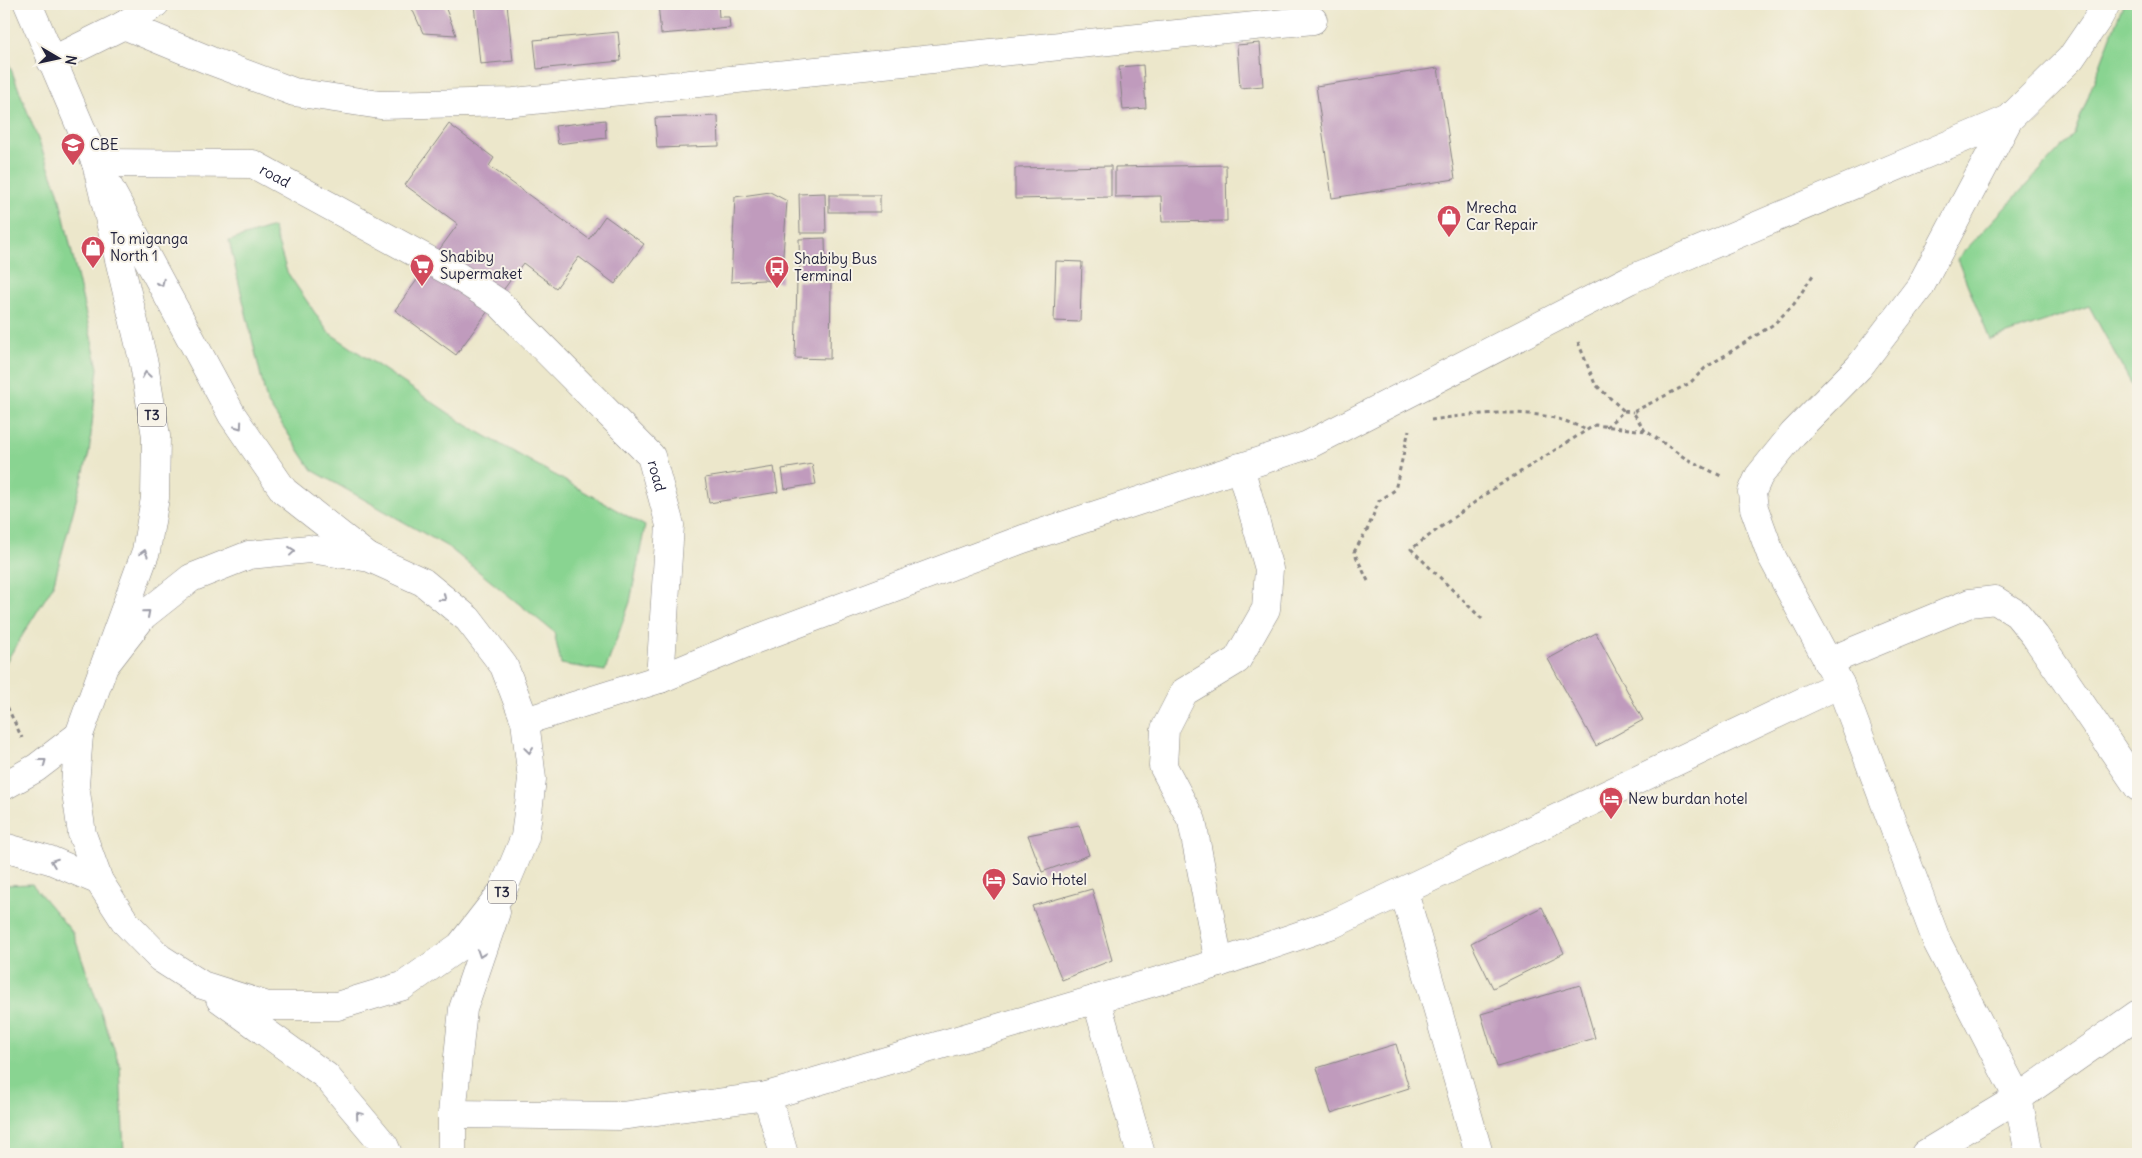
<svg xmlns="http://www.w3.org/2000/svg" width="2142" height="1158" font-family="Delius,sans-serif">
  <style>
    .green { fill: #89d491; stroke: #567b66 }
    .building { fill: #c09bbd }
    .lines { fill: none; stroke-linecap: round; stroke-linejoin: round }
    .minor-casing { stroke: #878483; stroke-width: 29 }
    .major-casing { stroke: #878483; stroke-width: 29 }
    .highway-casing { stroke: #878483; stroke-width: 29 }
    .path { stroke: #878483; stroke-width: 3; stroke-dasharray: 4 4; stroke-linecap: butt }
    .minor { stroke: #fff; stroke-width: 28 }
    .major { stroke: #fff; stroke-width: 28 }
    .highway { stroke: #fff; stroke-width: 28 }
    .oneway { stroke: #9c9ca7 }
    .labels { text-anchor: middle; stroke-width: 4; stroke-linejoin: round; paint-order: stroke }
    .shield { fill: #f7f3e8; stroke: #62616f; stroke-width: 1 }
    .shield-label { font-size: 14px; font-weight: bold; fill: #22223b }
    .poi-label { font-size: 15px; fill: #22223b; stroke: #f7f3e8; text-anchor: start }
    .street-label { font-size: 15px; fill: #22223b; stroke: #f7f3e8 }
  </style>
  <rect width="100%" height="100%" fill="#f7f3e8"/>
  <filter id="ink" filterUnits="userSpaceOnUse"><feTurbulence type="fractalNoise" baseFrequency=".02" numOctaves="2"/><feDisplacementMap in="SourceGraphic" scale="10" xChannelSelector="R" yChannelSelector="G"/><feConvolveMatrix kernelMatrix="1 2 1 2 8 2 1 2 1" color-interpolation-filters="sRGB"/></filter>
  <filter id="wash" filterUnits="userSpaceOnUse"><feTurbulence type="fractalNoise" baseFrequency=".0096" numOctaves="4" result="noise"/><feDisplacementMap in="SourceGraphic" scale="20" xChannelSelector="R" yChannelSelector="G"/><feGaussianBlur stdDeviation="1.12" result="paint"/><feColorMatrix in="noise" values="0 0 0 0 0 0 0 0 0 0 0 0 0 0 0 0 0 1.4 0 .05"/><feComposite in="paint" operator="in"/></filter>
  <g filter="url(#wash)">
    <rect width="100%" height="100%" fill="#ece7cb"/>
    <!-- green -->
    <g class="green">
      <polygon points="2123,4 2138,4 2138,396 2089,306 1990,340 1957,259 2074,134"/>
      <polygon points="4,51 58,191 98,368 89,453 53,586 4,665"/>
      <polygon points="273,227 287,272 328,332 468,426 645,526 630,602 605,671 561,664 554,632 448,547 312,470 267,402 229,241"/>
      <polygon points="32,884 73,933 120,1066 124,1154 4,1154 4,885"/>
    </g>
    <g id="blocks">
      <!-- building -->
      <g class="building">
        <polygon points="410,4 444,4 456,35 423,33"/>
        <polygon points="474,4 507,4 513,61 480,64"/>
        <polygon points="658,4 718,4 719,17 729,17 730,28 661,34"/>
        <polygon points="618,32 621,61 537,69 534,40"/>
        <polygon points="1260,43 1263,86 1240,88 1237,45"/>
        <polygon points="1143,65 1146,108 1123,110 1119,67"/>
        <polygon points="1438,68 1455,179 1332,198 1316,86"/>
        <polygon points="718,116 719,146 657,148 655,118"/>
        <polygon points="605,120 606,138 558,144 555,126"/>
        <polygon points="449,124 494,158 489,166 589,239 605,216 644,244 615,284 579,257 556,288 523,263 456,355 395,310 458,224 405,185"/>
        <polygon points="1226,165 1227,221 1162,222 1161,196 1115,197 1115,167"/>
        <polygon points="1111,166 1111,197 1015,199 1015,168"/>
        <polygon points="770,192 787,201 781,282 763,280 731,282 735,197"/>
        <polygon points="825,193 826,233 800,233 799,194"/>
        <rect x="829" y="195" width="51" height="17"/>
        <polygon points="825,238 826,277 800,278 799,239"/>
        <polygon points="1056,261 1082,262 1080,322 1054,321"/>
        <polygon points="797,281 831,282 830,359 795,358"/>
        <polygon points="812,464 816,484 785,489 782,469"/>
        <polygon points="774,467 778,492 709,503 705,478"/>
        <polygon points="1596,633 1643,720 1596,746 1548,659"/>
        <polygon points="1079,825 1089,855 1042,872 1028,835"/>
        <polygon points="1092,889 1112,960 1062,980 1032,906"/>
        <polygon points="1542,907 1564,953 1493,988 1471,943"/>
        <polygon points="1580,985 1595,1038 1497,1067 1481,1014"/>
        <polygon points="1396,1044 1409,1088 1331,1113 1317,1068"/>
      </g>
    </g>
  </g>
  <g filter="url(#ink)">
    <use href="#blocks" fill-opacity="0" stroke="#878483" stroke-width="1"/>
    <g class="lines">
      <defs>
        <g id="minor">
          <polyline points="124,25 211,61 294,92 380,105 514,102 1313,20"/>
          <polyline points="51,61 124,25 155,4"/>
          <path id="s1" d="M96 163 253 164 456 275 499 303 651 456 670 525 660 679"/>
          <polyline points="1827,662 1970,603 1995,600 2017,614 2035,636 2138,787"/>
          <polyline points="525,721 660,679 754,640 1023,539 1308,445 1629,280 2009,119"/>
          <polyline points="1404,892 1479,1154"/>
          <polyline points="1219,963 1192,821 1163,766 1165,729 1184,692 1237,660 1266,609 1269,569 1240,467"/>
          <polyline points="1096,999 1141,1154"/>
          <polyline points="767,1096 784,1154"/>
          <polyline points="452,1114 621,1116 767,1096 1219,963 1333,924 1840,684"/>
          <polyline points="1925,1154 2018,1098 2138,1014"/>
          <polyline points="2029,1154 2018,1098 1937,942 1840,684 1771,555 1754,508 1752,492 1759,476 1793,434 1859,367 1920,287 2009,119 2071,58 2099,17 2106,4"/>
        </g>
        <g id="major">
          <polyline points="4,786 36,768 79,735"/>
          <polyline points="4,847 50,860 99,881"/>
        </g>
        <g id="highway">
          <polyline points="28,4 96,163 232,415 284,491 368,557"/>
          <polyline points="96,163 144,364 156,436 155,498 146,551 79,735 75,785 82,834 99,881 126,923 160,958 202,985 268,1006 337,1006 403,986 460,946 502,892 525,837 532,779 525,721 504,666 468,619 423,582 370,558 309,549 249,555 191,578 143,616 105,665"/>
          <polyline points="220,999 326,1076 384,1145 388,1154"/>
          <polyline points="452,1154 452,1114 463,1009 496,912"/>
        </g>
      </defs>
      <!-- minor casing -->
      <use href="#minor" class="minor-casing"/>
      <!-- major casing -->
      <use href="#major" class="major-casing"/>
      <!-- highway casing -->
      <use href="#highway" class="highway-casing"/>
      <!-- path -->
      <g class="path">
        <polyline points="1578,342 1595,384 1624,411"/>
        <path d="M1431 420C1481 413 1540 405 1586 430"/>
        <polyline points="1606,427 1624,411 1633,412"/>
        <polyline points="1645,431 1633,412 1690,383 1705,368 1774,324 1794,304 1813,275"/>
        <polyline points="1368,581 1354,552 1368,528 1379,501 1395,490 1409,430"/>
        <polyline points="1482,619 1411,549 1490,491 1595,425 1646,431 1685,458 1723,477"/>
        <polyline points="4,700 22,738"/>
      </g>
      <!-- minor -->
      <use href="#minor" class="minor"/>
      <!-- major -->
      <use href="#major" class="major"/>
      <!-- highway -->
      <use href="#highway" class="highway"/>
    </g>
    <!-- one-way arrows -->
    <defs><path id="oneway-chevron" d="M-2-3.5L2.5 0L-2 3.5" fill="none" stroke-width="1.6" stroke-linecap="round" stroke-linejoin="round" transform="scale(1.25)"/></defs>
    <g class="oneway">
      <use href="#oneway-chevron" transform="translate(161 283) rotate(62)"/>
      <use href="#oneway-chevron" transform="translate(146 375) rotate(-99)"/>
      <use href="#oneway-chevron" transform="translate(239 426) rotate(55)"/>
      <use href="#oneway-chevron" transform="translate(292 551) rotate(-6)"/>
      <use href="#oneway-chevron" transform="translate(144 553) rotate(-74)"/>
      <use href="#oneway-chevron" transform="translate(443 598) rotate(39)"/>
      <use href="#oneway-chevron" transform="translate(147 613) rotate(-41)"/>
      <use href="#oneway-chevron" transform="translate(529 750) rotate(83)"/>
      <use href="#oneway-chevron" transform="translate(43 762) rotate(-37)"/>
      <use href="#oneway-chevron" transform="translate(54 862) rotate(-159)"/>
      <use href="#oneway-chevron" transform="translate(481 954) rotate(109)"/>
      <use href="#oneway-chevron" transform="translate(359 1115) rotate(-130)"/>
    </g>
  </g>
  <!-- icons -->
  <defs>
    <symbol id="school-pin" viewBox="-11 -11 22 30"><path d="M0 17L-7.5 6A9.5 9.5 0 1 1 7.5 6Z" fill="#d1495b" stroke="#f7f3e8"/><path d="M0-5L7-2L0 1L-7-2ZM-4 1L0 2.5L4 1V4Q0 6-4 4Z" fill="#fff"/></symbol>
    <symbol id="shop-pin" viewBox="-11 -11 22 30"><path d="M0 17L-7.5 6A9.5 9.5 0 1 1 7.5 6Z" fill="#d1495b" stroke="#f7f3e8"/><path d="M-5-2.5h2.3a2.7 3.5 0 0 1 5.4 0H5L5.5 6h-11ZM-1.5-2.5h3a1.5 2.3 0 0 0-3 0Z" fill="#fff"/></symbol>
    <symbol id="supermarket-pin" viewBox="-11 -11 22 30"><path d="M0 17L-7.5 6A9.5 9.5 0 1 1 7.5 6Z" fill="#d1495b" stroke="#f7f3e8"/><path d="M-6-5.5h2.5l.6 2H6L4.5 2H-2.5L-4.4-4H-6ZM-1.5 3.2a1.3 1.3 0 1 0 .1 0ZM3 3.2a1.3 1.3 0 1 0 .1 0Z" fill="#fff"/></symbol>
    <symbol id="bus-pin" viewBox="-11 -11 22 30"><path d="M0 17L-7.5 6A9.5 9.5 0 1 1 7.5 6Z" fill="#d1495b" stroke="#f7f3e8"/><path d="M-5-6H5V4H4V6H2V4H-2V6H-4V4H-5ZM-3.5-4V0h7V-4ZM-3.5 1.2v1.5H-2V1.2ZM2 1.2v1.5H3.5V1.2Z" fill="#fff"/></symbol>
    <symbol id="hotel-pin" viewBox="-11 -11 22 30"><path d="M0 17L-7.5 6A9.5 9.5 0 1 1 7.5 6Z" fill="#d1495b" stroke="#f7f3e8"/><path d="M-6-4.5h1.5V1H6V5H4.5V3h-9V5H-6ZM-4 0a1.8 1.8 0 1 1 3.6 0ZM.5 0V-2.5h3Q6-2.5 6 0Z" fill="#fff"/></symbol>
  </defs>
  <g fill-rule="evenodd">
    <use href="#school-pin" x="59" y="131" width="28" height="38"/>
    <use href="#shop-pin" x="1435" y="203" width="28" height="38"/>
    <use href="#shop-pin" x="79" y="234" width="28" height="38"/>
    <use href="#supermarket-pin" x="408" y="252" width="28" height="38"/>
    <use href="#bus-pin" x="763" y="254" width="28" height="38"/>
    <use href="#hotel-pin" x="1597" y="785" width="28" height="38"/>
    <use href="#hotel-pin" x="980" y="866" width="28" height="38"/>
  </g>
  <g class="labels">
    <!-- shield labels -->
    <g class="shield">
      <rect x="138" y="403.5" width="28" height="23" rx="4"/>
      <rect x="488" y="880.5" width="28" height="23" rx="4"/>
    </g>
    <g class="shield-label">
      <text x="152" y="420">T3</text>
      <text x="502" y="897">T3</text>
    </g>
    <!-- poi labels -->
    <g class="poi-label">
      <text x="90" y="150">CBE</text>
      <text x="1466" y="213">Mrecha<tspan x="1466" dy="17">Car Repair</tspan></text>
      <text x="110" y="244">To miganga<tspan x="110" dy="17">North 1</tspan></text>
      <text x="440" y="262">Shabiby<tspan x="440" dy="17">Supermaket</tspan></text>
      <text x="794" y="264">Shabiby Bus<tspan x="794" dy="17">Terminal</tspan></text>
      <text x="1628" y="804">New burdan hotel</text>
      <text x="1012" y="885">Savio Hotel</text>
    </g>
    <!-- street labels -->
    <g class="street-label">
      <text dy="5" stroke="none"><textPath href="#s1" startOffset="182">road</textPath></text>
      <text dy="5" stroke="none"><textPath href="#s1" startOffset="676">road</textPath></text>
    </g>
  </g>
  <!-- margin -->
  <rect width="2142" height="1158" fill="none" stroke="#f7f3e8" stroke-width="20"/>
  <!-- north arrow -->
  <g transform="translate(58 58) rotate(99)" stroke="#f7f3e8" stroke-width="4" paint-order="stroke">
  <path d="M0-4L9 19L0 12L-9 19Z" fill="#22223b"/>
  <text y="-8" font-size="14" font-weight="bold" text-anchor="middle" fill="#22223b">N</text>
  </g>
</svg>
